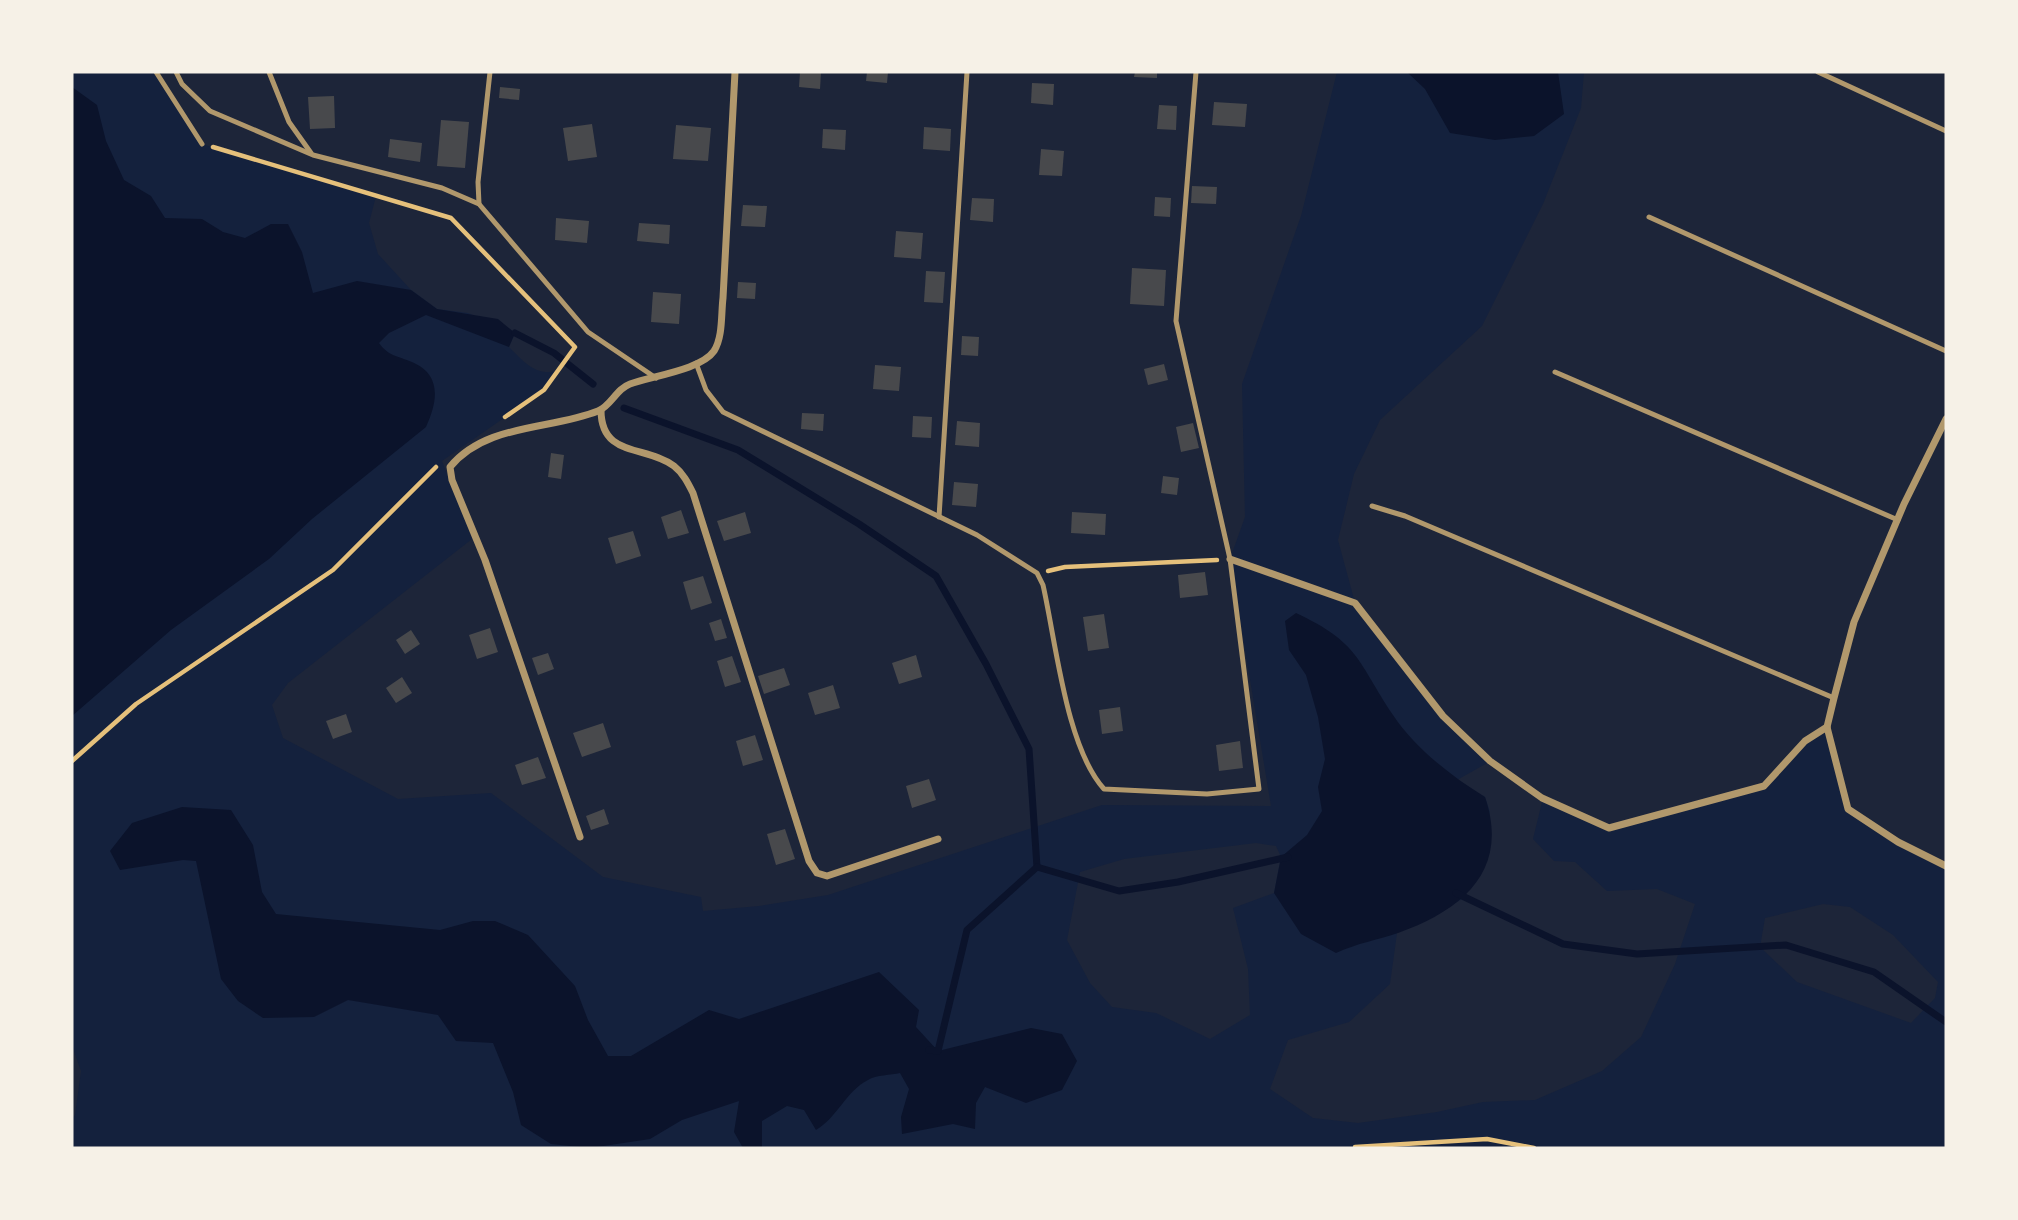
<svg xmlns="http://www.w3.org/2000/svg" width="2018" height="1220" font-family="Overpass,sans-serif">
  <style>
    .green { fill: #1d2539 }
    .water { fill: #0b132b }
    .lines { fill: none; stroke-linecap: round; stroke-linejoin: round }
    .stream { stroke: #0b132b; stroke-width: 7 }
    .building { fill: #48494c }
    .path { stroke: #e5c07b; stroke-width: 4.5 }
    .service { stroke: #b1986c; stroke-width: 5 }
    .minor { stroke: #b1986c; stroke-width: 7 }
  </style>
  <rect width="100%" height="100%" fill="#14213d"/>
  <!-- green -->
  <g class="green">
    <path d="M156 72H1337L1301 216 1242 384 1245 517 1230 559 1271 806 1102 805 828 895 759 906 703 911 701 897 603 877 491 793 398 799 283 738 272 705 288 683 472 539 442 461 544 390 557 371C535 376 524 362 509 347L515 333 468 313 437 309 411 290 378 254 369 223 376 196 202 144Z"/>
    <polygon points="1584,72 1946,72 1946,866 1848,809 1827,727 1805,741 1764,786 1609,828 1543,798 1533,839 1554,861 1575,862 1607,891 1657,889 1695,904 1675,964 1641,1037 1602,1071 1535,1100 1483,1102 1437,1112 1358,1123 1313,1118 1270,1089 1288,1040 1349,1022 1390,984 1397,933 1464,898 1490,812 1485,797 1457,780 1489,762 1443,716 1355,603 1338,540 1354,474 1380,420 1482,326 1543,204 1581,108"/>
    <polygon points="1256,843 1276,846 1281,857 1274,893 1233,908 1248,969 1250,1015 1210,1039 1156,1013 1112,1007 1090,983 1067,940 1080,872 1124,859"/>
    <polygon points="1823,904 1850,907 1893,935 1938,982 1935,998 1911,1023 1797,982 1760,947 1765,918"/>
    <polygon points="72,1046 81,1071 75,1115 72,1119"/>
  </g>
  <!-- water -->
  <g class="water">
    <polygon points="1407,72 1558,72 1564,114 1534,136 1495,140 1450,133 1425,89"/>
    <path d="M72 87 97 105 106 141 124 180 151 196 165 218 202 219 223 232 245 238 271 224H288L302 252 313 293 357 281 411 290 437 309 498 319 515 333 509 347 426 315 389 333 379 343C388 356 398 356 412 362 443 375 437 403 426 427L312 519 269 559 171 630 72 716Z"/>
    <path d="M1296 613C1360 643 1357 661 1393 715 1415 748 1451 776 1485 797 1510 870 1463 910 1398 933 1377 940 1358 943 1336 953L1301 934 1274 893 1281 857 1307 835 1322 811 1318 787 1325 759 1318 717 1306 675 1289 650 1285 621Z"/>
    <path d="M182 807 231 810 253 845 262 892 276 914 440 930 473 921H495L528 935 575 986 588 1020 608 1056H631L709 1010 739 1019 879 972 919 1010 916 1027 938 1051 1031 1028 1062 1034 1077 1061 1062 1090 1026 1103 985 1087 976 1103 975 1129 953 1124 902 1134 901 1117 909 1089 900 1073C891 1075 876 1075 868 1080 846 1091 837 1118 816 1130L804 1110 787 1106 762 1121V1148H743L734 1132 739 1101 682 1120 650 1139 590 1148 551 1144 521 1125 513 1092 493 1043 456 1041 438 1015 348 1000 314 1017 263 1018 238 1001 221 979 196 861 183 860 120 870 110 851 132 823Z"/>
  </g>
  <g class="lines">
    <!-- stream -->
    <g class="stream">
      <polyline points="515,333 554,353 593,384"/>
      <polyline points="624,408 738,450 859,524 936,576 986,664 1029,749 1037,867"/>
      <polyline points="1456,893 1563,944 1637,954 1786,945 1874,972 1946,1022"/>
      <polyline points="929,1050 938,1051 967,930 1037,867 1119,891 1178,882 1288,857"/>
    </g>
  </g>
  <!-- building -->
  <g class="building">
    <polygon points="800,72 821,72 820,89 799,87"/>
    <polygon points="867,72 888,72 887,83 866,81"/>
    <polygon points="1135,72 1157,72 1157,78 1134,77"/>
    <polygon points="1032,83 1054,84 1053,105 1031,103"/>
    <polygon points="500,87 520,89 519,100 499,98"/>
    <polygon points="334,96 335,128 310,129 308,97"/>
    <polygon points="1214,102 1247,104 1245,127 1212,125"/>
    <polygon points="1159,105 1177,106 1176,130 1157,129"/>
    <polygon points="441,120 469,122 465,168 437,166"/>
    <polygon points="592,124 597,157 568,161 563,128"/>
    <polygon points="676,125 711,128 708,161 673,159"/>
    <polygon points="924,127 951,129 950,151 923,149"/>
    <polygon points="823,129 846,130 845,150 822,148"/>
    <polygon points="390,139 422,143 420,162 388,157"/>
    <polygon points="1041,149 1064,151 1062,176 1039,175"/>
    <polygon points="1192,186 1217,187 1216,204 1191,203"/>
    <polygon points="1155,197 1171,198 1170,217 1154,216"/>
    <polygon points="972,198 994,199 993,222 970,220"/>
    <polygon points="743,205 767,206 765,227 741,226"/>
    <polygon points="556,218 589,221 587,243 555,240"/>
    <polygon points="639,223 670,225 669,244 637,241"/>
    <polygon points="896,231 923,233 921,259 894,257"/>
    <polygon points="1132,268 1166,270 1164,306 1130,304"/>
    <polygon points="926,271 945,272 943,303 924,302"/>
    <polygon points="738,282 756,283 755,299 737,298"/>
    <polygon points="653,292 681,294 679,324 651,322"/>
    <polygon points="962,336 979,337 978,356 961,355"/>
    <polygon points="1164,364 1168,380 1148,385 1144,369"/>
    <polygon points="875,365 901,367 899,391 873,389"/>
    <polygon points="802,413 824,414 823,431 801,429"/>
    <polygon points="913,416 932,417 931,438 912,437"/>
    <polygon points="957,421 980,423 979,447 955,445"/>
    <polygon points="1193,423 1199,448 1181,452 1176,427"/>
    <polygon points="551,453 564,455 561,479 548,477"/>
    <polygon points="1163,476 1179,478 1177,495 1161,493"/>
    <polygon points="954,482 978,484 976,507 952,505"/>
    <polygon points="681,510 689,533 668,539 661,517"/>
    <polygon points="745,512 751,533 724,541 717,521"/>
    <polygon points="1072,512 1106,514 1105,535 1071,533"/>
    <polygon points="633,531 641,556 616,564 608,538"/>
    <polygon points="1205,572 1208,595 1180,598 1178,575"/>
    <polygon points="703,576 712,603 691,610 683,582"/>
    <polygon points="1104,614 1109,648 1088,651 1083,617"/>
    <polygon points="721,619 727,638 715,641 709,623"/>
    <polygon points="490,628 498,652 477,659 469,635"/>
    <polygon points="411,630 420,644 405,654 396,640"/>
    <polygon points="548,653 554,669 538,675 532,658"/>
    <polygon points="916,655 922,677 899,684 892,663"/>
    <polygon points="732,656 741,682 725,687 717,661"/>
    <polygon points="784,668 790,685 764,694 758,676"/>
    <polygon points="402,677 412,693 396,703 386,688"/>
    <polygon points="833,685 840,708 815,715 808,693"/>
    <polygon points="1120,707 1123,731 1102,734 1099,710"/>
    <polygon points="346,714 352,732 333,739 326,721"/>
    <polygon points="603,723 611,747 582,757 573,733"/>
    <polygon points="755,735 763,760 743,766 736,741"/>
    <polygon points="1240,741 1243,768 1219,771 1216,745"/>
    <polygon points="538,757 546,778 522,785 515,765"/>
    <polygon points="929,779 936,800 912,808 906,786"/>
    <polygon points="604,809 609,824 591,830 586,816"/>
    <polygon points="785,829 795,859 776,865 767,834"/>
  </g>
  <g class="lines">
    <!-- path -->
    <g class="path">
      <polyline points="213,147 451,218 575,347 544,390 505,417"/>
      <polyline points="1048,571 1065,567 1217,560"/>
      <polyline points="72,761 136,704 333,570 436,467"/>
      <polyline points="1355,1147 1487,1139 1534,1148"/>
    </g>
    <!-- service -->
    <g class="service">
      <polyline points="156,72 202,144"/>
      <polyline points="176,72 182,84 210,111 313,155 442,188 479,204 588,332 656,378"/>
      <polyline points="269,72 289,122 311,153"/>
      <polyline points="1818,72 1946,131"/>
      <polyline points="479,204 478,182 490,72"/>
      <polyline points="1649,217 1946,351"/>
      <path d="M696 363 706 390 723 412 977 535 1037 573 1043 585C1056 642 1066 747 1104 789L1207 794 1259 789 1230 559 1176 321 1196 72"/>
      <polyline points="1555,372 1898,520"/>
      <polyline points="1372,506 1405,516 1834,698"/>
      <polyline points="939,517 967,72"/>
    </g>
    <!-- minor -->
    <g class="minor">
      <path d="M601 410C601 458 646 445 674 466 683 473 688 483 693 493L809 861 817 873 827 876 938 839"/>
      <polyline points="1946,419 1904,504 1854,622 1834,698 1827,727 1848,809 1898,842 1946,866"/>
      <polyline points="1230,559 1355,603 1443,716 1490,761 1542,798 1609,828 1764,786 1805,741 1827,727"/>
      <path d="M580 837 485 560 452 480 450 467C486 423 551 430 598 411 611 406 616 389 630 384 651 376 701 370 714 351 723 337 721 314 723 298L735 72"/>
    </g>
  </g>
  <!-- border -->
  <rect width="2018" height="1220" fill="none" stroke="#f6f1e7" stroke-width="147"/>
</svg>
